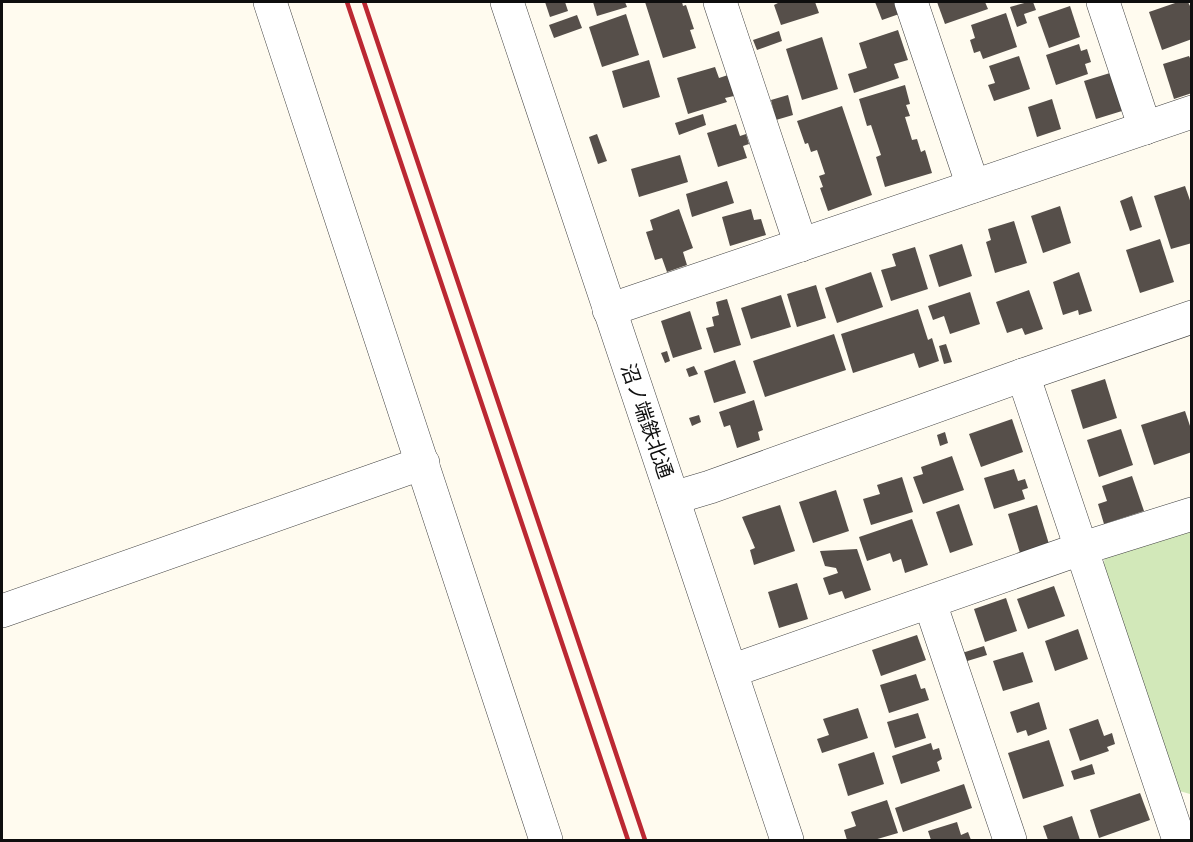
<svg xmlns="http://www.w3.org/2000/svg" width="1193" height="842" font-family="'Times New Roman','Noto Sans JP',serif">
  <style>
    .green { fill: #d2e8b9 }
    .building { fill: #564f4a }
    .lines { fill: none; stroke-linecap: round; stroke-linejoin: round }
    .minor-casing { stroke: #414141; stroke-width: 34 }
    .minor { stroke: #fff; stroke-width: 33 }
    .rail { stroke: #bb2832; stroke-width: 4.5 }
    .labels { text-anchor: middle; stroke-width: 6; stroke-linejoin: round; paint-order: stroke }
    .street-label { font-size: 20px; fill: #0e0e0e; stroke: #fff }
  </style>
  <rect width="100%" height="100%" fill="#fffbef"/>
  <!-- green -->
  <polygon class="green" points="1191,525 1191,793 1190,794 1176,790 1103,572 1105,554"/>
  <!-- building -->
  <g class="building">
    <polygon points="545,2 565,2 568,11 550,17"/>
    <polygon points="593,2 625,2 627,7 597,16"/>
    <polygon points="645,2 682,2 683,6 686,5 694,29 690,30 696,48 663,58"/>
    <polygon points="780,2 815,2 819,13 781,25 774,5"/>
    <polygon points="875,2 897,2 902,13 882,20"/>
    <polygon points="937,2 985,2 988,9 945,24"/>
    <polygon points="1028,2 1033,2 1036,10 1024,14 1027,23 1017,27 1010,7"/>
    <polygon points="1178,2 1188,2 1192,10 1192,39 1162,50 1149,12"/>
    <polygon points="1070,6 1080,37 1049,48 1038,17"/>
    <polygon points="1006,13 1017,47 983,59 980,51 974,53 970,40 975,38 971,25"/>
    <polygon points="626,14 639,55 602,67 589,27"/>
    <polygon points="577,15 582,28 554,38 549,25"/>
    <polygon points="898,30 908,60 894,64 899,78 854,93 848,74 867,68 859,43"/>
    <polygon points="779,31 782,41 757,50 753,40"/>
    <polygon points="822,37 838,89 802,100 786,49"/>
    <polygon points="1079,44 1081,51 1087,49 1091,62 1085,64 1088,74 1056,85 1046,55"/>
    <polygon points="1019,56 1030,89 994,101 988,85 995,83 989,66"/>
    <polygon points="1189,56 1192,62 1192,93 1174,99 1163,64"/>
    <polygon points="649,60 660,97 623,108 612,71"/>
    <polygon points="715,67 719,78 728,75 734,96 725,98 727,102 688,114 677,78"/>
    <polygon points="1110,73 1122,111 1096,119 1084,81"/>
    <polygon points="905,85 910,104 906,105 910,116 905,117 912,140 917,139 921,152 925,150 932,173 885,187 876,157 881,155 871,125 867,126 859,99"/>
    <polygon points="788,95 793,115 776,120 771,100"/>
    <polygon points="1052,99 1061,129 1037,137 1028,107"/>
    <polygon points="842,106 872,195 828,211 820,188 823,187 819,176 825,174 817,150 811,152 808,143 805,144 797,121"/>
    <polygon points="703,114 706,125 679,135 675,123"/>
    <polygon points="736,124 740,136 746,134 749,144 743,146 747,158 718,167 707,133"/>
    <polygon points="597,134 607,161 598,164 589,137"/>
    <polygon points="680,155 688,182 639,197 631,169"/>
    <polygon points="727,181 734,203 692,217 686,194"/>
    <polygon points="1185,186 1192,206 1192,243 1171,249 1154,196"/>
    <polygon points="1132,196 1142,227 1130,231 1120,201"/>
    <polygon points="1060,206 1071,243 1043,253 1031,216"/>
    <polygon points="679,209 693,248 683,252 687,265 667,272 662,258 655,260 646,232 653,230 650,220"/>
    <polygon points="751,209 754,220 761,219 766,235 730,246 722,217"/>
    <polygon points="1014,221 1027,263 995,273 986,242 991,240 988,229"/>
    <polygon points="1160,239 1174,282 1140,293 1126,250"/>
    <polygon points="962,244 972,276 939,287 929,255"/>
    <polygon points="915,247 928,289 891,301 881,270 896,266 892,254"/>
    <polygon points="871,272 883,307 837,323 825,288"/>
    <polygon points="1079,272 1092,311 1079,315 1078,310 1063,315 1053,282"/>
    <polygon points="816,285 826,318 797,327 787,294"/>
    <polygon points="1029,290 1043,329 1025,335 1022,328 1007,333 996,302"/>
    <polygon points="970,292 980,324 950,334 944,316 933,320 928,306"/>
    <polygon points="781,295 791,327 751,339 741,308"/>
    <polygon points="727,299 741,345 714,353 706,328 714,326 712,317 719,315 716,302"/>
    <polygon points="918,309 928,340 932,338 939,361 919,368 914,353 853,373 841,334"/>
    <polygon points="690,311 702,349 673,358 661,321"/>
    <polygon points="834,334 846,370 765,397 753,361"/>
    <polygon points="946,344 952,362 944,364 939,346"/>
    <polygon points="667,351 670,361 665,363 661,353"/>
    <polygon points="735,360 746,393 714,403 704,371"/>
    <polygon points="694,366 698,374 689,377 686,369"/>
    <polygon points="1105,379 1117,418 1083,429 1071,390"/>
    <polygon points="754,400 763,430 758,432 760,440 737,448 730,425 724,427 719,412"/>
    <polygon points="1185,411 1192,432 1192,452 1154,465 1141,425"/>
    <polygon points="699,415 701,422 692,426 689,418"/>
    <polygon points="1012,419 1023,452 981,467 969,434"/>
    <polygon points="1121,429 1133,465 1099,477 1087,440"/>
    <polygon points="945,432 948,443 940,446 937,435"/>
    <polygon points="952,456 964,490 923,504 913,477 923,474 921,467"/>
    <polygon points="1014,469 1018,481 1025,479 1028,488 1022,490 1025,499 994,509 984,478"/>
    <polygon points="1132,476 1144,511 1104,524 1098,504 1107,501 1102,486"/>
    <polygon points="902,477 913,512 871,525 863,499 880,494 877,485"/>
    <polygon points="836,490 849,531 813,543 799,502"/>
    <polygon points="959,504 973,545 950,553 936,512"/>
    <polygon points="780,505 795,551 754,565 750,550 755,548 742,517"/>
    <polygon points="1037,505 1049,544 1020,553 1008,514"/>
    <polygon points="912,519 928,565 905,573 901,559 893,562 890,553 867,561 859,537"/>
    <polygon points="857,549 871,590 845,599 842,591 829,595 823,578 838,573 836,568 825,566 820,551"/>
    <polygon points="797,583 808,619 779,628 768,592"/>
    <polygon points="1054,586 1065,616 1028,629 1017,599"/>
    <polygon points="1006,598 1017,631 985,642 974,609"/>
    <polygon points="1078,629 1088,659 1055,671 1045,641"/>
    <polygon points="917,635 926,660 881,676 872,650"/>
    <polygon points="984,646 987,655 964,662 962,653"/>
    <polygon points="1023,652 1033,682 1003,691 993,661"/>
    <polygon points="916,674 921,689 925,688 929,700 889,713 880,685"/>
    <polygon points="1039,702 1047,729 1028,736 1026,730 1017,733 1010,712"/>
    <polygon points="858,708 868,738 822,753 817,739 829,735 823,719"/>
    <polygon points="918,713 926,738 895,748 887,722"/>
    <polygon points="1098,719 1104,736 1112,733 1115,744 1107,747 1109,751 1080,761 1069,729"/>
    <polygon points="1049,740 1064,786 1023,799 1008,753"/>
    <polygon points="931,743 933,750 939,748 942,759 937,762 940,771 901,784 892,756"/>
    <polygon points="874,752 884,784 848,796 838,764"/>
    <polygon points="1092,764 1095,774 1074,780 1071,771"/>
    <polygon points="964,784 972,808 903,832 895,808"/>
    <polygon points="1140,793 1150,820 1099,838 1090,810"/>
    <polygon points="887,800 898,833 874,840 847,840 844,830 856,826 851,812"/>
    <polygon points="1072,816 1080,840 1048,840 1043,826"/>
    <polygon points="957,822 961,835 968,832 971,840 931,840 928,831"/>
  </g>
  <g class="lines">
    <defs>
      <g id="minor">
        <polyline points="270,2 546,840"/>
        <polyline points="507,2 787,840"/>
        <polyline points="720,2 801,245"/>
        <polyline points="911,2 973,186"/>
        <polyline points="1103,2 1145,128"/>
        <polyline points="609,310 1192,112"/>
        <polyline points="1023,375 1179,840"/>
        <polyline points="673,498 710,487 1023,375 1192,317"/>
        <polyline points="930,603 1010,840"/>
        <polyline points="2,611 423,463"/>
        <polyline points="731,671 1080,549 1192,514"/>
      </g>
    </defs>
    <!-- minor casing -->
    <use href="#minor" class="minor-casing"/>
    <!-- minor -->
    <use href="#minor" class="minor"/>
    <!-- rail -->
    <g class="rail">
      <polyline points="347,2 628,840"/>
      <polyline points="364,2 645,840"/>
    </g>
  </g>
  <g class="labels">
    <!-- street labels -->
    <g class="street-label">
      <text transform="translate(647 421) rotate(71)" y="7">沼ノ端鉄北通</text>
    </g>
  </g>
  <!-- border -->
  <rect width="1193" height="842" fill="none" stroke="#0e0e0e" stroke-width="6"/>
</svg>
